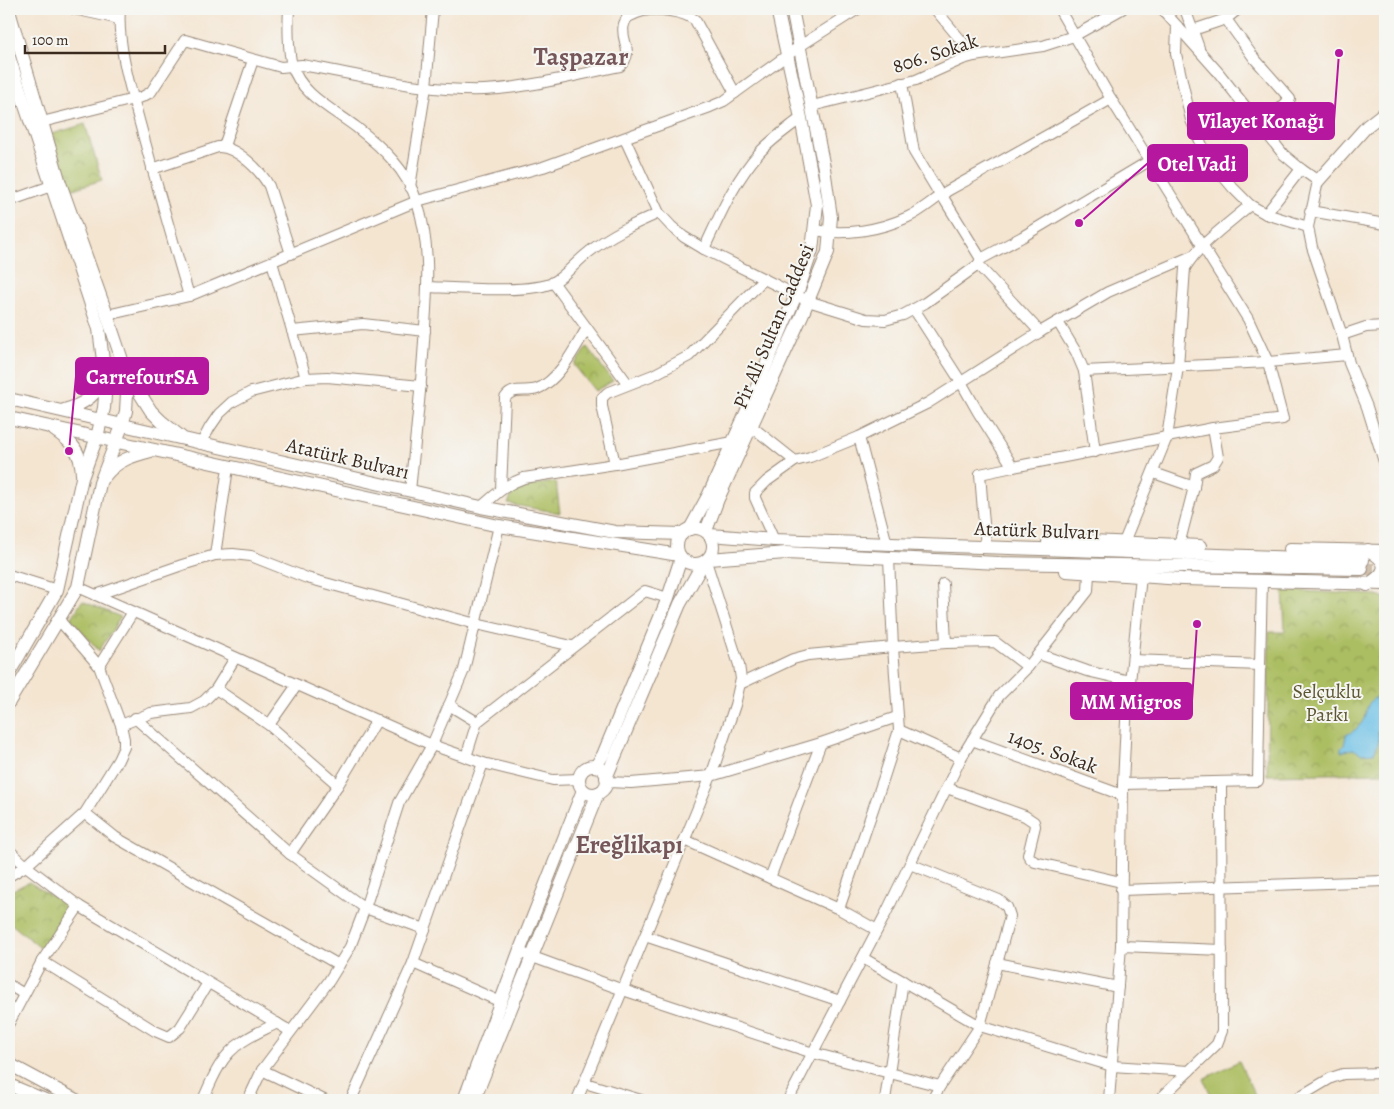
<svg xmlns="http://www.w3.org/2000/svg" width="1394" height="1109" font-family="Alegreya,serif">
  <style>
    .park { fill: url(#park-crowns); stroke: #747440 }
    .pitch { fill: #acbe62; stroke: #747440 }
    .water { fill: #68bee5; stroke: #527482 }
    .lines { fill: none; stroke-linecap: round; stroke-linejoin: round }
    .major-tunnel { stroke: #cfc0ad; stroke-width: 12; stroke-dasharray: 12 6; stroke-linecap: butt }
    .minor-casing { stroke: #988878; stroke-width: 12 }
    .major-casing { stroke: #988878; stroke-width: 14 }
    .minor { stroke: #fff; stroke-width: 10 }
    .major { stroke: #fff; stroke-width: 12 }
    .labels { text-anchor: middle; stroke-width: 4; stroke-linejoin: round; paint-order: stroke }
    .street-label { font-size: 20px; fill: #3b2a1e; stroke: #f6f6f2 }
    .park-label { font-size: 20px; fill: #5d5632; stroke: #f6f6f2 }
    .district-label { font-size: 25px; font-weight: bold; fill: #765759; stroke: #f6f6f2 }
    .leader { fill: none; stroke: #b5179e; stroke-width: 2 }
    .callout-dot { fill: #b5179e; stroke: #f6f6f2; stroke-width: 2 }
    .callout { fill: #b5179e; stroke: #b5179e; stroke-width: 2 }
    .callout-label { font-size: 21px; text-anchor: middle; font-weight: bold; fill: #fff }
  </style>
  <defs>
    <pattern id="park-crowns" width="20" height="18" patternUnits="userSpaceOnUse" patternTransform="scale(1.25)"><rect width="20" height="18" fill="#acbe62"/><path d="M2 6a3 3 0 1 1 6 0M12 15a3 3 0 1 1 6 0" fill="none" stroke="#8d9b50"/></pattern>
  </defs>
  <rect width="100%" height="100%" fill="#f6f6f2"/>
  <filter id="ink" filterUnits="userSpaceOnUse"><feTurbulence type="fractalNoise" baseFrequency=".02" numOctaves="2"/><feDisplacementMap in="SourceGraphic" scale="10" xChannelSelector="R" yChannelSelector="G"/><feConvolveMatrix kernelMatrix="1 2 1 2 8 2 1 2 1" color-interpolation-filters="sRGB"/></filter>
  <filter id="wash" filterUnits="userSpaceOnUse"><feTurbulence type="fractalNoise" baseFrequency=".0096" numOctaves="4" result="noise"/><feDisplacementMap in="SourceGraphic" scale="20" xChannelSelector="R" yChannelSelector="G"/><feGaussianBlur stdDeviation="1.12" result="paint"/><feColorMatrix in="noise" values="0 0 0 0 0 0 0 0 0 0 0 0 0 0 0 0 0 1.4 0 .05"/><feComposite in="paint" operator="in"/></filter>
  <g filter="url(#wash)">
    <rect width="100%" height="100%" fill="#f4e5d1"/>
    <!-- park -->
    <g class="park">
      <polygon points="85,124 102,180 70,190 52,134"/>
      <polygon points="587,347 613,381 595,391 574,365"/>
      <polygon points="556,482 560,513 508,504 513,492 522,486"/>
      <polygon points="1283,590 1374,595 1385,598 1385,773 1267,775 1269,632 1285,632"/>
      <polygon points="82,601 121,617 99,651 71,619"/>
      <polygon points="29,882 73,909 44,951 9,922 9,892"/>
    </g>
    <!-- pitch -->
    <polygon class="pitch" points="1239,1061 1257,1100 1213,1100 1204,1079"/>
    <!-- water -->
    <path class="water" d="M1382 695 1385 696V730L1378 731 1379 741 1374 753 1362 754 1353 749 1341 752V748L1344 745 1346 735C1350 733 1356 730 1359 726 1370 715 1361 701 1382 695Z"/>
  </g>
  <g filter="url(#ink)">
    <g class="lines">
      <!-- major-tunnel -->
      <polyline class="major-tunnel" points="1362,569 1385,569"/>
      <defs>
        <g id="minor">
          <polyline points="74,9 119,19"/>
          <path d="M120 9C117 43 130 87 139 120 155 179 172 238 189 296"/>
          <path d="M289 9C288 24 288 51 292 65 300 94 334 110 356 127 382 147 407 170 417 202 432 248 427 294 424 341 421 391 415 441 410 491"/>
          <polyline points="935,9 974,56"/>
          <polyline points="1162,9 1218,72 1283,154 1301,169 1318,181 1308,227 1312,247 1342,335 1349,363 1367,407 1385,465"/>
          <polyline points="1185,9 1199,48"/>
          <polyline points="1237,9 1237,10 1226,19 1254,58 1290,99 1262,126"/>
          <path d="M628 17C632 15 638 12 643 11 658 8 683 11 695 20L735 93"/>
          <polyline points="1177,26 1176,54 1191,120 1207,157 1233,188 1250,205 1266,214 1308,227"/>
          <polyline points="1193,30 1226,19"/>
          <polyline points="902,83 914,152 940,195"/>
          <polyline points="812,106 916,80 963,59 974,56 1043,46 1074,36 1122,9"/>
          <path d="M42 122 142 97 151 92 185 40 281 67 302 65C360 75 424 92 484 90 529 88 575 75 620 66 636 51 619 41 624 24 626 19 629 14 632 9"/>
          <polyline points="625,139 659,213 671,226 684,237 704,249 808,301 866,319 885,320 903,315 925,303 978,265 981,259 1022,237 1149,161"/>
          <polyline points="224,146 253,60"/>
          <path d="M152 169 218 147C236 146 261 171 269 186L291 254"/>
          <polyline points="410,187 426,87 433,9"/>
          <polyline points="941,194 981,259"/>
          <polyline points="9,201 51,186"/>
          <polyline points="1310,211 1385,224"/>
          <polyline points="1266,214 1301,169"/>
          <path d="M815 230C845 236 880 230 908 217 922 211 935 198 949 190 1003 160 1057 130 1111 99"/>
          <path d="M704 249C720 215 734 181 760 152 772 139 787 129 801 118"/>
          <polyline points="272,262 306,378"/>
          <polyline points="978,265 1040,332"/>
          <polyline points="553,282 628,384"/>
          <path d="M428 287C454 288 534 294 554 282 567 274 577 261 589 252 610 235 634 224 659 213"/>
          <polyline points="914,309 961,382 978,412 1013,467 1213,428 1283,419 1268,362 1248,319 1111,99 1059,9"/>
          <polyline points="107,315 189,296 417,201 543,167 710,107 724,101 800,46 858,9"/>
          <polyline points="1058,322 1076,352 1084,371 1095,452"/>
          <polyline points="292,331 363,324 425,331"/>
          <polyline points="1342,335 1366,327 1385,326"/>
          <polyline points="1084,371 1268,362 1347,355"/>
          <polyline points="751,426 795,461 810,457 859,437 928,403 1040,332 1108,292 1192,256"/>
          <polyline points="859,437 887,544"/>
          <polyline points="201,444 210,427 219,414 232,402 251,392 306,378 327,377 421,386"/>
          <polyline points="615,464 602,406 602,398 607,393 653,375 689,356 763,280"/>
          <polyline points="1154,473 1194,487"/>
          <path d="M501 489 505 398C513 386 526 393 537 389 559 381 576 346 587 328"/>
          <path d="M481 507C495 495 506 484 524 478L615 464 733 442"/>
          <polyline points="774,540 755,498 755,493 767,481 795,461"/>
          <path d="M1124 542 1167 437 1178 367 1185 268C1200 243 1228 224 1250 205"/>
          <polyline points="1179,545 1194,487 1196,473 1213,465 1218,457 1213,428"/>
          <polyline points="986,548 980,474 1013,467"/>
          <polyline points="215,555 228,468"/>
          <polyline points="889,558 893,647 946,643"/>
          <polyline points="9,575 57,590"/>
          <polyline points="943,584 946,643 995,642 1028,667"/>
          <polyline points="78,587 432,745 483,763 553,780 579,779"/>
          <polyline points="96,595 182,565 215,555 233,554 251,556 307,578 476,624 572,646"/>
          <polyline points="1039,654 1087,671 1130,681"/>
          <polyline points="1133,660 1260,665 1262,581"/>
          <polyline points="99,666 133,612"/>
          <polyline points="740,684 793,659 808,655 893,647 899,730 884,777 839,909"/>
          <polyline points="216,689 269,725 338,785"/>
          <polyline points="449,705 477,722"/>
          <polyline points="135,718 290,854 365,908 425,929"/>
          <polyline points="121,725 151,713 191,708 204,701 216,689 235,658"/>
          <polyline points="269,725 297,685"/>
          <polyline points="899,730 961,758"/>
          <polyline points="972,740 1122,795"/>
          <polyline points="466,757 477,722 645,591 668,598"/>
          <polyline points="607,782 631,783 711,776 821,743"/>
          <polyline points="1123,784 1258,781 1260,665"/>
          <polyline points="947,788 1025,816 1034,822 1035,826 1028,855 1031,859 1035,862 1121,882"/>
          <polyline points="85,813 115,837 339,965"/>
          <polyline points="685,840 839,909 877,930"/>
          <polyline points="9,850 26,866 79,906 290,1031"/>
          <polyline points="290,854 338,785 377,720"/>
          <polyline points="9,876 26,866 85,813 118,760 124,747 124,739 121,725 99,666 59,620"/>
          <polyline points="770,878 821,743 897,717"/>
          <polyline points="1121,890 1385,881"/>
          <polyline points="645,936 840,1001"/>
          <polyline points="1121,946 1222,950"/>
          <polyline points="519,952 623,990 813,1053 940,1086 980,1026 1010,916 1007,907 999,900 910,864"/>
          <polyline points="863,958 980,1026 1112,1066 1189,1071"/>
          <polyline points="42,961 155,1031 169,1037 180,1028 208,983"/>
          <polyline points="413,963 501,1002"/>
          <polyline points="997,963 1118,987"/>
          <polyline points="9,985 24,994"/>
          <polyline points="9,1023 42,961 79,906"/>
          <polyline points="262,1070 324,1100"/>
          <polyline points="585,1083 641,1100"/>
          <path d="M203 1100C212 1079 221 1055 242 1042 253 1034 266 1029 277 1023"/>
          <polyline points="248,1100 262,1070 329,981 350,947 365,908 399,803 432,745 464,670 499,526"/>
          <polyline points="351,1100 413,963 483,763"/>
          <polyline points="577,1100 711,776 735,705 741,679 739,665 706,561"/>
          <polyline points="788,1100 885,915 961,758 999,696 1028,667 1088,591 1089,573"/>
          <polyline points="885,1100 903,981"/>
          <polyline points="932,1100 940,1086"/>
          <polyline points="1109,1100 1121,946 1123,784 1126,721 1141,576"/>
          <polyline points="1159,1100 1217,1044 1222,1031 1221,783"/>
          <polyline points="1294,1100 1331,1078 1343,1074 1385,1073"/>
        </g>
        <g id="major">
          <polyline points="9,11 60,183 107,315 121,357 127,393 126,411 122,426 100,483 78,587 9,702"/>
          <polyline points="9,57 99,329 106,384 104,408 97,437 82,478 57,590 9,673"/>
          <polyline points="1318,181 1367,126 1385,112"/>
          <polyline points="127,373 151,411 161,421 181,437"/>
          <polyline points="9,399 481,507 615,532 682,534"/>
          <path d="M64 410C83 405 97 396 104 377"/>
          <polyline points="9,418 499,526 679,555"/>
          <path d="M54 430C72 442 81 451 82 474"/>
          <path d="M104 477C117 460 132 456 151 451"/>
          <circle cx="695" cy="546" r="18"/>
          <polyline points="690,529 709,494 742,422 799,288 812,250 817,205 801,118 777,9"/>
          <polyline points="706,531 718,499 803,313 828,252 831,217 824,168 792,9"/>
          <polyline points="710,535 774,540 1363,560"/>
          <polyline points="1048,542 1070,540 1200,546"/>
          <polyline points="1290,549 1385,551"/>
          <polyline points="709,559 786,553 999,563 1362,569"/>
          <polyline points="1066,571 1182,579 1385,584"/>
          <path d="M1367 585C1387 573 1391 563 1368 550"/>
          <circle cx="593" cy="780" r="14"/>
          <polyline points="596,766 603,755 668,598 681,558"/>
          <polyline points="606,778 680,604 703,563"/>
          <polyline points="9,1064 76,1100"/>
          <polyline points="9,1085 45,1100"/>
          <polyline points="464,1100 519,952 583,790"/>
          <polyline points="474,1100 598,793"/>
        </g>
      </defs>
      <!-- minor casing -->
      <use href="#minor" class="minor-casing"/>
      <!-- major casing -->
      <use href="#major" class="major-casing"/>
      <!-- minor -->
      <use href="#minor" class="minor"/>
      <!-- major -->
      <use href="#major" class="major"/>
    </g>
  </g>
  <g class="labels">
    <!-- street labels -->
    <g class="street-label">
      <text transform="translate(935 53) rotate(-18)" y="7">806. Sokak</text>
      <text transform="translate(773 326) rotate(-67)" y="7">Pir Ali Sultan Caddesi</text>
      <text transform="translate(348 458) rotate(13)" y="7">Atatürk Bulvarı</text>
      <text transform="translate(1037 530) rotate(2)" y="7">Atatürk Bulvarı</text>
      <text transform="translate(1053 751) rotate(20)" y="7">1405. Sokak</text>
    </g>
    <!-- park labels -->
    <g class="park-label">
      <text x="1327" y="698">Selçuklu<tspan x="1327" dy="23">Parkı</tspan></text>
    </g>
    <!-- district labels -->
    <g class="district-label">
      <text x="581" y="65">Taşpazar</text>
      <text x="629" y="853">Ereğlikapı</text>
    </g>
  </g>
  <!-- callouts -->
  <path class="leader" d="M1339 53L1334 121M1079 223L1148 163M69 451L76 376M1197 624L1192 701"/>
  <g class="callout-dot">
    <circle cx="1339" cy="53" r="5"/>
    <circle cx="1079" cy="223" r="5"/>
    <circle cx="69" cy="451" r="5"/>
    <circle cx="1197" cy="624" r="5"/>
  </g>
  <g class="callout">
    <rect x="1188" y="103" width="146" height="36" rx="5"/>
    <rect x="1148" y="145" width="99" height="36" rx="5"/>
    <rect x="76" y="358" width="132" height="36" rx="5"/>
    <rect x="1071" y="683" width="121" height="36" rx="5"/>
  </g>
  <g class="callout-label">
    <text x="1261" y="128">Vilayet Konağı</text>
    <text x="1197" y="171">Otel Vadi</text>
    <text x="142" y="384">CarrefourSA</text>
    <text x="1131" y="709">MM Migros</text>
  </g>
  <!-- margin -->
  <rect width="1394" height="1109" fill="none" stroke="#f6f6f2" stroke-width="30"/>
  <!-- scale -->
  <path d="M25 45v8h140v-8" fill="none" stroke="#3b2a1e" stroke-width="2.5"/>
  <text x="32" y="45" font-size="15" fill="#3b2a1e" stroke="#f6f6f2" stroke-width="4" paint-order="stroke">100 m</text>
</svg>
